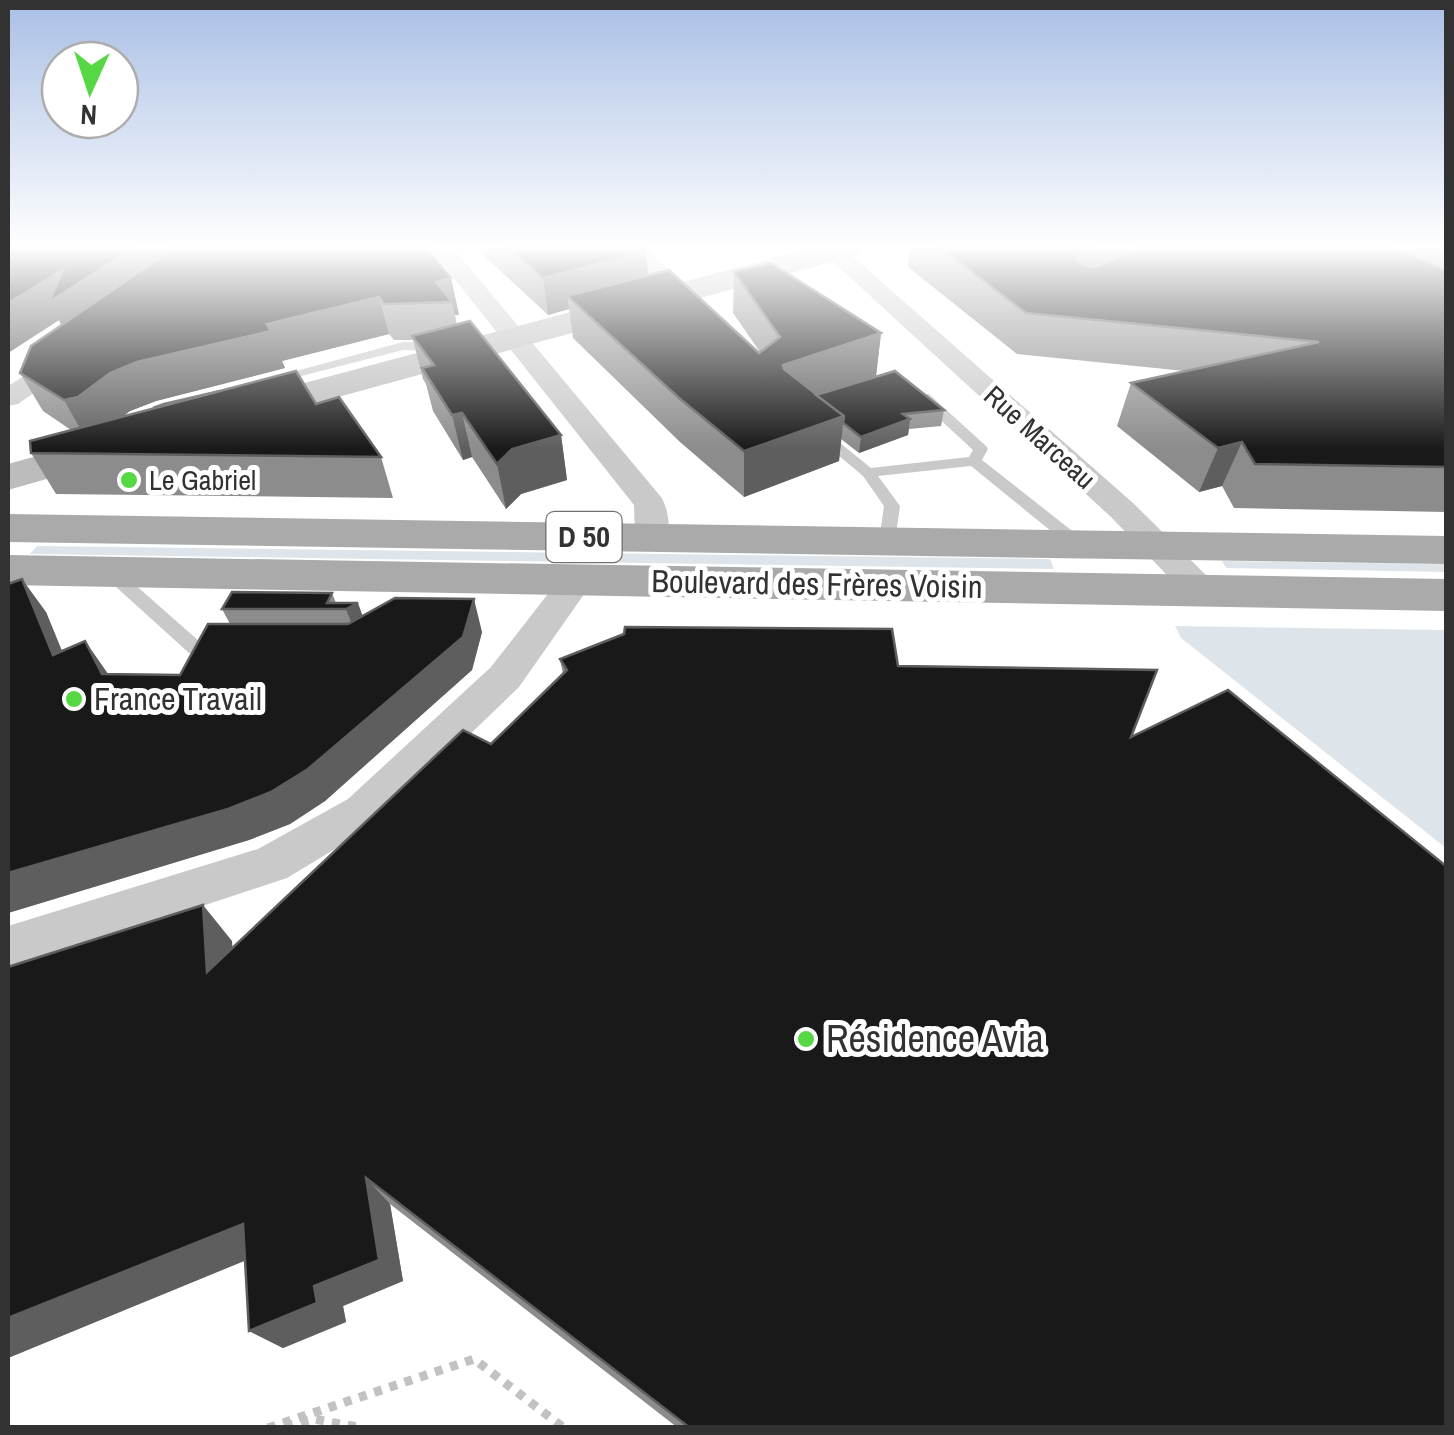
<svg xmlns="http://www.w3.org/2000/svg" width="1454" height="1435" font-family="'Archivo Narrow',sans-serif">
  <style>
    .green { fill: #dee5ea }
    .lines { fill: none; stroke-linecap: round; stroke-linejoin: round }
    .path { stroke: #c2c2c2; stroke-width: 9; stroke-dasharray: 8 8; stroke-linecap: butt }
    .service { fill: #c9c9c9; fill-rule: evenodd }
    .minor { fill: #c9c9c9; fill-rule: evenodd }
    .secondary { fill: #bcbcbc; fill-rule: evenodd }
    .primary { fill: #aaa; fill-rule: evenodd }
    .wall { fill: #8c8c8c }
    .shaded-wall { fill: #5e5e5e }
    .building { fill: #191919; stroke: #5e5e5e; stroke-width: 2.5 }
    .poi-dot { fill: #56d845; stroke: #fff; stroke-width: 4 }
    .labels { text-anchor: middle; stroke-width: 10; stroke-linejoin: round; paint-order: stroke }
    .far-street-label { font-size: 28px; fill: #323232; stroke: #fff }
    .far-poi-label { font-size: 28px; fill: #323232; stroke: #fff; text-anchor: start }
    .shield { fill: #fff; stroke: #707070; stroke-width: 2.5 }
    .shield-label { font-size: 30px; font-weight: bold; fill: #323232 }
    .street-label { font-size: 32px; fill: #323232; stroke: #fff }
    .poi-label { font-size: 32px; fill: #323232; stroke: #fff; text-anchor: start }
    .near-poi-label { font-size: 38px; fill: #323232; stroke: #fff; text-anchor: start }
  </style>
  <rect width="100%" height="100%" fill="#fff"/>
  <!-- green -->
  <g class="green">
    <polygon points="37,546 1050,559 1054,569 30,554"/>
    <polygon points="1222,561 1446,564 1446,572 1226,568"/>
    <polygon points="1175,626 1446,630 1446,848 1181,638"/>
  </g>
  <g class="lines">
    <!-- path -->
    <g class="path">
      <polyline points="285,1426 314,1419 362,1428"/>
      <polyline points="268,1428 474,1359 564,1428"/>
    </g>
    <!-- service -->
    <g class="service">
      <polygon points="403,342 442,343 449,347 442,351 403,350 270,384 263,380"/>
      <polygon points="919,394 929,394 986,446 988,449 982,460 1085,541 1085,549 1073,549 971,466 878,476 900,506 895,542 887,547 881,546 879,542 884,506 863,476 812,433 824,430 871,468 969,457 973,450 919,400"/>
      <polygon points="110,566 116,568 200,642 226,643 228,648 226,653 189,653 104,576 101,572 104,568"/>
    </g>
    <!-- minor -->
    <g class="minor">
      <path d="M430 248H453L661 497C669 509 672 534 664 545L652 548 640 545 635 538 634 505Z"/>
      <polygon points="622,248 646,248 691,292 679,299 671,297"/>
      <polygon points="818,248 843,248 1133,503 1214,583 1220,591 1214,599 1202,603 1190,599 1111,517"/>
      <polygon points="70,347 83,355 79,361 18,404 8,406 8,386"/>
      <polygon points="577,569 589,572 594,580 519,687 378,823 287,878 8,970 8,926 258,849 348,799 491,667 565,572"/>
    </g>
    <!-- secondary -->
    <g class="secondary">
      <polygon points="810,248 861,248 857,255 250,421 236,425 222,421 216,413 222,405"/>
      <polygon points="109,436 124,439 130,448 124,457 8,490 8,464"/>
    </g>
    <!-- primary -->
    <g class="primary">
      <polygon points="8,514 1446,536 1446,564 8,542"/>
      <polygon points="8,555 1446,579 1446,611 8,585"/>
    </g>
  </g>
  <!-- wall -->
  <g class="wall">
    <polygon points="8,248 451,278 459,315 455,315 457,325 561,435 567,480 521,494 506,509 472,457 463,460 433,411 426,384 423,379 413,340 394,340 389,334 282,361 285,368 156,401 130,411 123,416 316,404 381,457 393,498 56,494 31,453 71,430 43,411 20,373 61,325 59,320 8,353"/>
    <polygon points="476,248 643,248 646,251 648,275 759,353 760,352 733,313 734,272 881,333 876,376 843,387 944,410 941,426 909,429 908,435 859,453 841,439 839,461 744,497 680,442 573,338 569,309 548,315"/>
    <polygon points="910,248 1446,248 1446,512 1234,508 1222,486 1199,492 1117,426 1131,383 1185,371 1017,354 908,267"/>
    <polygon points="332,593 336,603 362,616 482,632 472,670 325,801 290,824 249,840 8,913 46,612 62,651 85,641 108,674 180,675 230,624 222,609"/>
    <polygon points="560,659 898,666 1131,737 1446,1428 678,1428 390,1204 403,1281 343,1306 346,1322 283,1348 249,1331 245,1260 8,1358 8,967 232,941 232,948 491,744 563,674"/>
  </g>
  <!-- shaded-wall -->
  <g class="shaded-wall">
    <polygon points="134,248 200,248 69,339 59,320 8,353 8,303 63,270"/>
    <polygon points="1096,248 1139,248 1066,299 1079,255"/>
    <polygon points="646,251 649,288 567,296 569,309 548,315 543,278"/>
    <polygon points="451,278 459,315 455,315 452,302 436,282"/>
    <polygon points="379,297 389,334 282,361 285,368 156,401 130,411 99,435 86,439 64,400 110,373 137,362 267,324"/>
    <polygon points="881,333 876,376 781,408 783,365"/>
    <polygon points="462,413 472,457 463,460 452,415"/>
    <polygon points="844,416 839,461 744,497 744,451"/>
    <polygon points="910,419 908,435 859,453 861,437"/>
    <polygon points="561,435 567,480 521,494 506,509 497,464 512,449"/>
    <polygon points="1242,442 1222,486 1199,492 1218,448"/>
    <polygon points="22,579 46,612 77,688 53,655"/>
    <polygon points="474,599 482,632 472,670 325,801 290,824 249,840 8,913 8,873"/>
    <polygon points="358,603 368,631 357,637 346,609"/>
    <polygon points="85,641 108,674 102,674"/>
    <polygon points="203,905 232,941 237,1007 207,972"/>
    <polygon points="366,1178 390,1204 403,1281 343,1306 346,1322 283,1348 249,1331 314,1286"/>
    <polygon points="243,1224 276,1248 8,1358 8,1318"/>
  </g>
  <!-- building -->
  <g class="building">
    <polygon points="8,248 134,248 49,302 63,270 8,303"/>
    <polygon points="174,248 427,248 451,278 436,282 452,302 384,304 379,297 267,324 271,331 137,362 110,373 78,397 64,400 20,373 31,346"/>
    <polygon points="509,248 643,248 646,251 543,278"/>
    <polygon points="940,248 1096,248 1079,255 1077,260 1088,267 1097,266 1141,248 1394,248 1446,270 1446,467 1255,464 1242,442 1218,448 1131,383 1319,342 1026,313"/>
    <polygon points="771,263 881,333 783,365 784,369 844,416 744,451 679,398 567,296 669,270 759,353 780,337 734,272"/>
    <polygon points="470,321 561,435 512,449 497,464 462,413 452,415 422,368 434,365 412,336"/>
    <polygon points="296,371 316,404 339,397 381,457 31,453 30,441"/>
    <polygon points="895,371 944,410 903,414 910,419 861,437 843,423 844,416 816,395"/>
    <polygon points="220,391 153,408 164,404"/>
    <polygon points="22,579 53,655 85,641 102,674 180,675 208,624 348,624 395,598 474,599 463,637 308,769 271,792 228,809 8,873 8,584"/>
    <polygon points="232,592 332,593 327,603 358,603 346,609 222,609"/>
    <polygon points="625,627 892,629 898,666 1157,670 1131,737 1228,690 1446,866 1446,1428 690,1428 366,1178 379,1260 314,1286 317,1303 249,1331 243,1224 8,1318 8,967 203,905 207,972 463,730 491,744 567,670 560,659 624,634"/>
  </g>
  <!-- sky -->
  <linearGradient id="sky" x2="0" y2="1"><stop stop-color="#a9bfe5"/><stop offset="0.55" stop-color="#fff"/><stop offset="1" stop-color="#fff" stop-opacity="0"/></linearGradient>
  <rect width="1454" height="449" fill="url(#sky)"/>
  <!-- markers -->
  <g class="poi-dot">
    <circle cx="129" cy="480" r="10"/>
    <circle cx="74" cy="699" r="10"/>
    <circle cx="806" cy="1039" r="10"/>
  </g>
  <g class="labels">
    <!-- far-street labels -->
    <g class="far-street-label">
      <text transform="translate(1040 437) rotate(42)" y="10">Rue Marceau</text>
    </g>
    <!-- far-poi labels -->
    <g class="far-poi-label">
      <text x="149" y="490">Le Gabriel</text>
    </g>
    <!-- shield labels -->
    <rect class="shield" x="546.5" y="512" width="75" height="50" rx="8"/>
    <g class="shield-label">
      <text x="584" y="547">D 50</text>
    </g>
    <!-- street labels -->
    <g class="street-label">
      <text transform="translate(817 584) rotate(1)" y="11">Boulevard des Frères Voisin</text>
    </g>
    <!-- poi labels -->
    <g class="poi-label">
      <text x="94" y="710">France Travail</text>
    </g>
    <!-- near-poi labels -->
    <g class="near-poi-label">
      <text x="826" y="1052">Résidence Avia</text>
    </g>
  </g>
  <!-- border -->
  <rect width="1454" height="1435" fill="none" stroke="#323232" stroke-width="20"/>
  <!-- north arrow -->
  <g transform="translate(90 90) rotate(183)"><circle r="48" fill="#ffffff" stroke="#adadad" stroke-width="2.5"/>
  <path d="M0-8L18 38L0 25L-18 38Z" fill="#56d845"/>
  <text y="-15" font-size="28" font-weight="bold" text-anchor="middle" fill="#323232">N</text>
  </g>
</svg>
